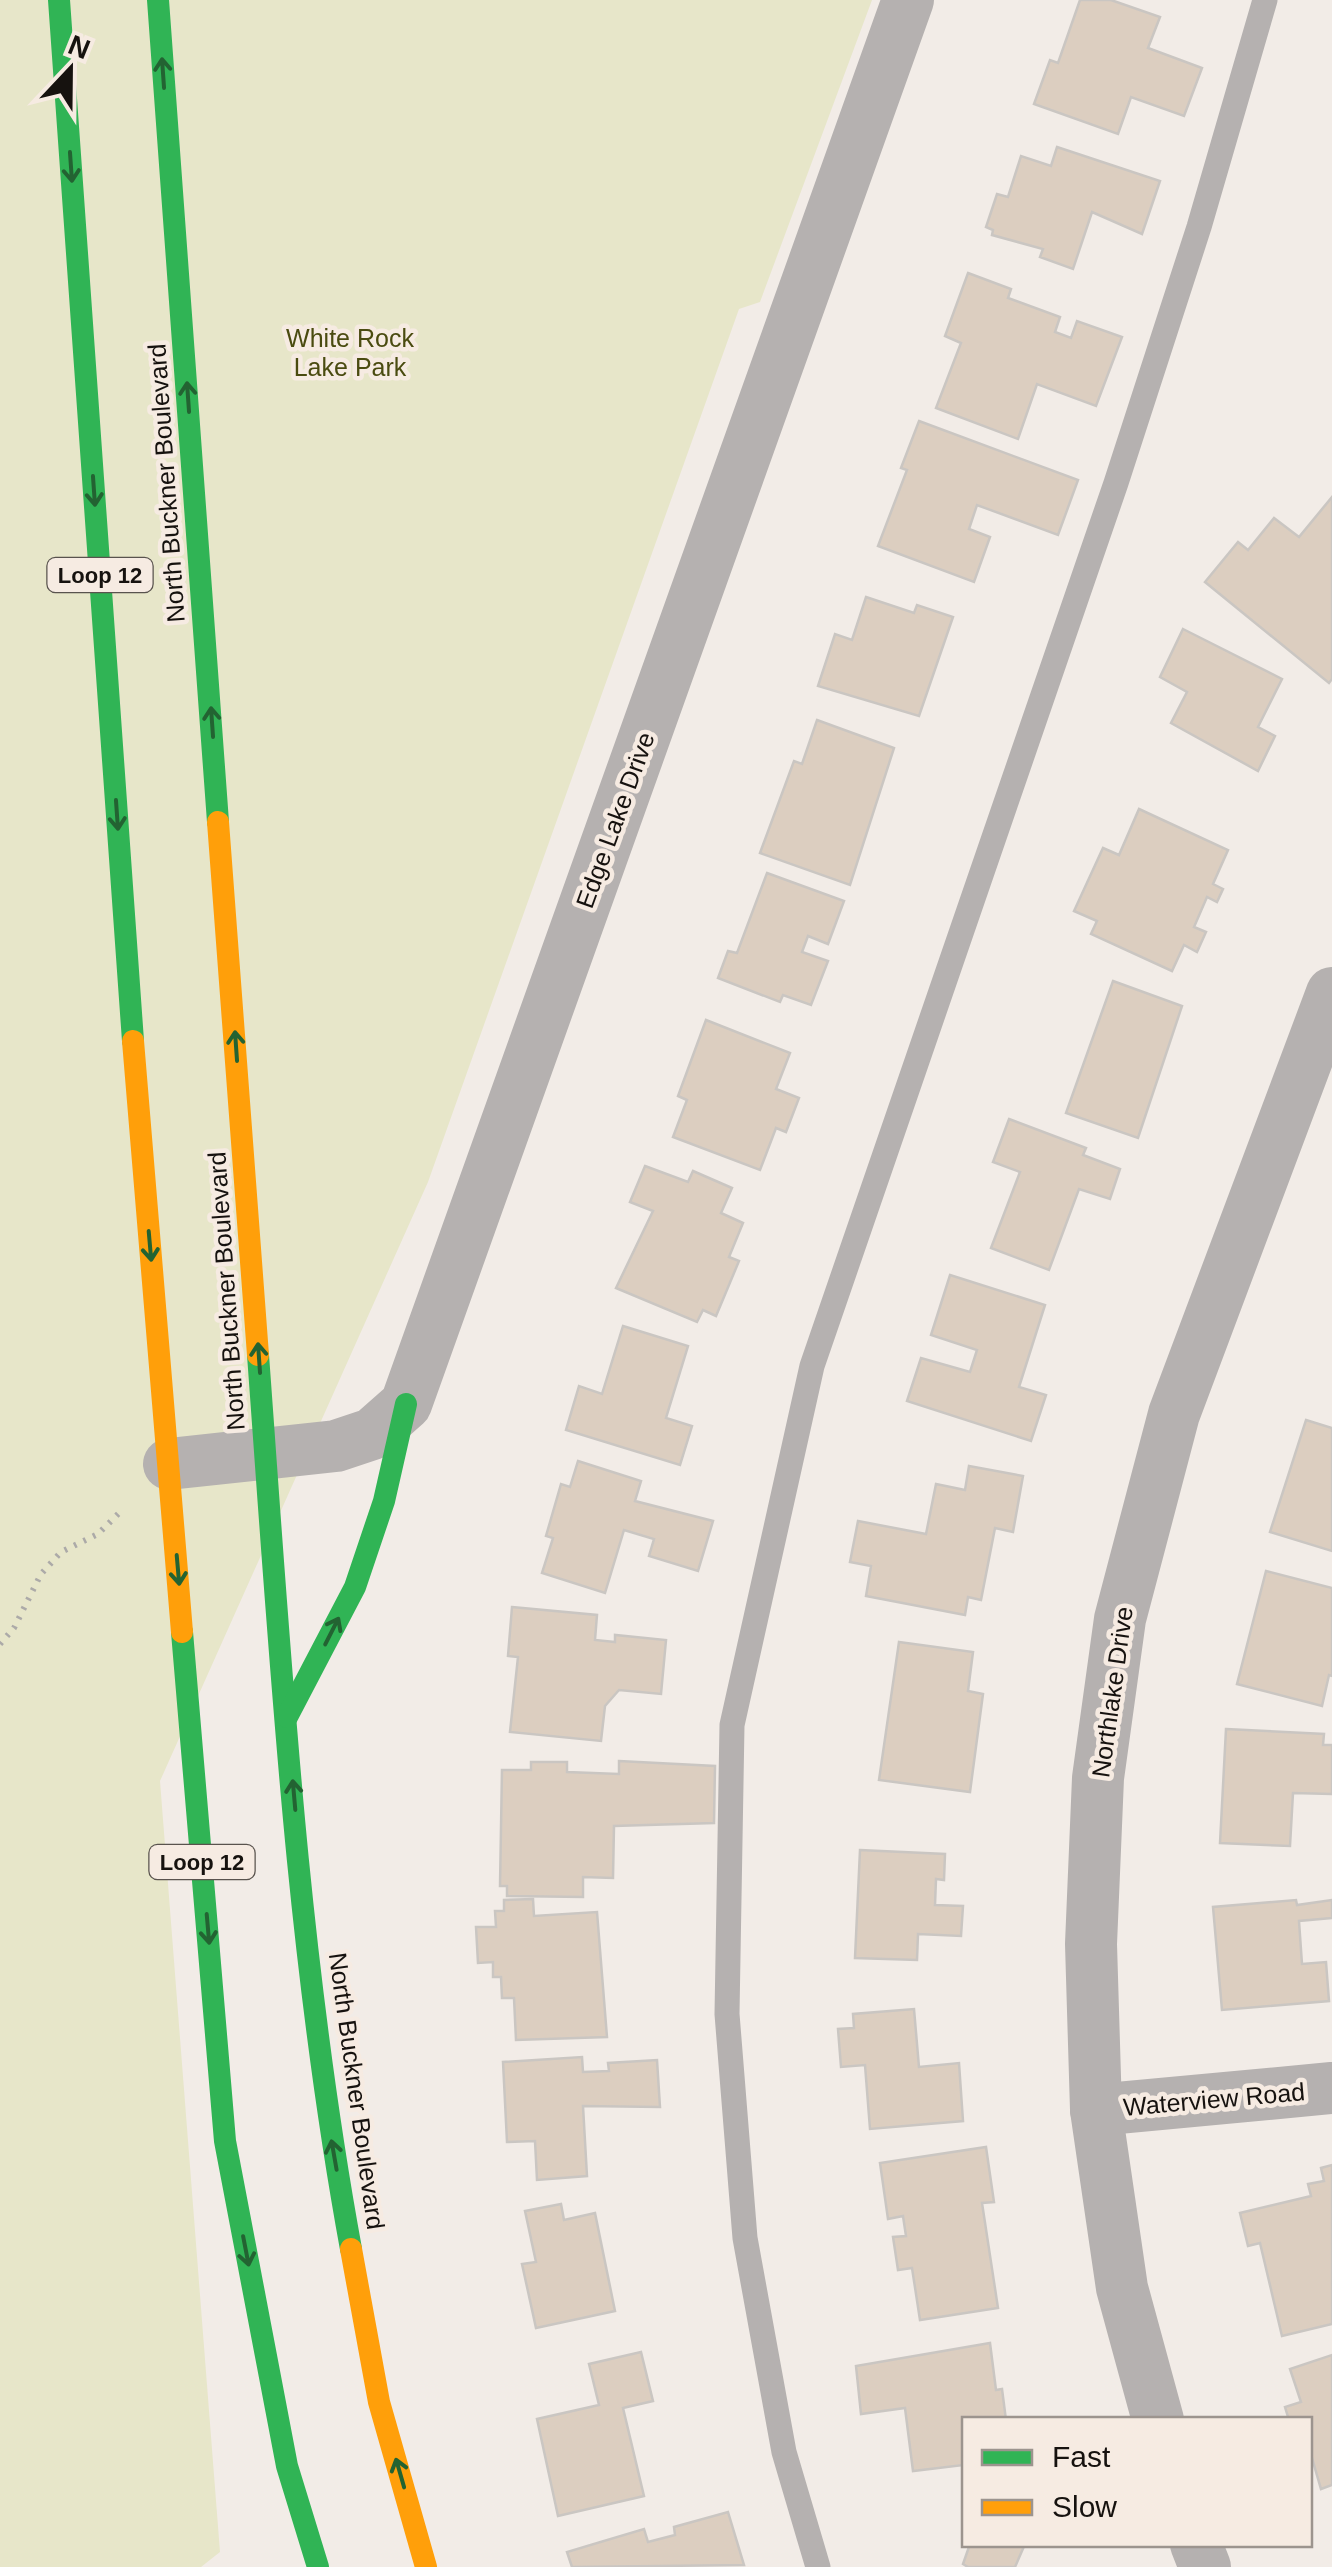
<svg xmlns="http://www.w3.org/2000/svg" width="1332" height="2567" font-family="Arial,sans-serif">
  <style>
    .green { fill: #e7e6c9 }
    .building { fill: #dccec0; stroke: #cac6c2; stroke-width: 2.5 }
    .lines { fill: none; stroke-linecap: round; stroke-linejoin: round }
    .path { stroke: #acaaa8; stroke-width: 6; stroke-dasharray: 2.5 8; stroke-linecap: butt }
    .lane { stroke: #b5b1b0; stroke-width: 25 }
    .street { stroke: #b5b1b0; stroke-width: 52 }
    .fast { stroke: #30b455; stroke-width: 22 }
    .slow { stroke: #ff9f0a; stroke-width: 22 }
    .oneway { stroke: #236332 }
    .labels { text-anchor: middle; stroke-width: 9; stroke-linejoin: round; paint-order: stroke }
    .shield { fill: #f6ebe2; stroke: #59534e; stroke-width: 2.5 }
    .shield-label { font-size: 22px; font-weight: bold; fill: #16120f }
    .park-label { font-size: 25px; fill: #4a4b10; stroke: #f6ebe2 }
    .street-label { font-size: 25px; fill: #16120f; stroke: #f6ebe2 }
  </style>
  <rect width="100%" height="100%" fill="#f2ece7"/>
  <!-- green -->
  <polygon class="green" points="0,0 872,0 760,302 739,309 428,1182 160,1781 220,2552 201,2567 0,2567"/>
  <!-- building -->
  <g class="building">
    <polygon points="1080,0 1111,0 1160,17 1148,48 1202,68 1184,116 1131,97 1118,134 1034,104 1050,60 1058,63"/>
    <polygon points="1057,147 1160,181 1142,234 1092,212 1073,269 1040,257 1043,249 992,235 993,230 986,227 997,194 1008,197 1021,156 1051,166"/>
    <polygon points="968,273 1011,289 1008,298 1060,317 1055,332 1071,338 1077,321 1122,337 1096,406 1037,384 1018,439 936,408 961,343 945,336"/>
    <polygon points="919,421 1078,480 1058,535 977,505 969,529 990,537 974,582 878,546 907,470 901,468"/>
    <polygon points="1332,497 1332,679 1329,683 1205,582 1238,542 1248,550 1274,518 1299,537"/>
    <polygon points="866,597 914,613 917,605 953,617 919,716 818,686 835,634 852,640"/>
    <polygon points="1183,629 1282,679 1258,727 1275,736 1258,771 1171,723 1187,692 1160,677"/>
    <polygon points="817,720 894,748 850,885 760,853 794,761 802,764"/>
    <polygon points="1139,809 1228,850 1213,884 1223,889 1217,902 1207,897 1194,927 1206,932 1197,952 1184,945 1172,971 1091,934 1097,921 1074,911 1103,848 1119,855"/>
    <polygon points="767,873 844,901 828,944 808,936 802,952 828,961 811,1005 783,995 780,1002 718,978 728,951 737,953"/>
    <polygon points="1113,981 1182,1006 1138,1138 1066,1113"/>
    <polygon points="706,1020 790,1053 776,1089 799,1098 786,1132 776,1128 760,1170 673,1137 687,1100 678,1096"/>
    <polygon points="1009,1119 1086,1148 1083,1155 1120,1169 1110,1199 1079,1189 1049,1270 991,1248 1020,1172 993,1162"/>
    <polygon points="645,1166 688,1182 693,1171 732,1188 721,1213 743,1223 729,1257 739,1261 716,1316 703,1310 697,1322 616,1288 653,1211 630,1202"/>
    <polygon points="950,1275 1045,1305 1019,1387 1046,1395 1031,1441 907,1401 921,1358 970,1372 977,1350 931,1335"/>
    <polygon points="623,1326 688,1346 666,1418 692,1426 680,1465 566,1430 579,1386 602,1394"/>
    <polygon points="1306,1420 1332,1428 1332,1551 1270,1532"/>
    <polygon points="578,1461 641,1481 635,1501 713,1521 698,1571 649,1556 654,1539 624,1530 605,1593 542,1573 553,1538 546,1536 561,1484 570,1487"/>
    <polygon points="969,1466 1023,1476 1013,1532 995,1528 981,1600 968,1597 965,1615 866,1596 871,1566 850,1562 858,1521 926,1534 936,1484 965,1490"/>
    <polygon points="1266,1571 1332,1588 1332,1676 1329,1675 1322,1706 1237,1684"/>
    <polygon points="512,1607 597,1615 595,1640 615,1642 615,1635 666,1640 661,1694 619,1690 605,1706 601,1741 510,1732 518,1657 508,1656"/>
    <polygon points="899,1642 973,1652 968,1691 983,1694 970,1792 879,1780"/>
    <polygon points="1226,1729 1324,1734 1323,1745 1332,1745 1332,1794 1293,1793 1290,1846 1220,1843"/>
    <polygon points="619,1761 715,1766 714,1823 614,1826 613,1878 583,1877 583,1897 507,1896 507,1886 500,1886 502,1770 531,1770 531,1762 567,1762 567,1772 619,1774"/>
    <polygon points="860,1850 945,1854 944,1880 936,1879 935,1905 963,1906 961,1936 918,1934 917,1960 855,1958"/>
    <polygon points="533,1899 534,1916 597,1912 607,2037 516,2040 514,1998 502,1998 501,1977 493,1977 493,1962 478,1963 476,1927 496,1927 495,1911 504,1911 504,1900"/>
    <polygon points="1296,1900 1297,1905 1332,1900 1332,1918 1299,1921 1302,1964 1326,1962 1329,2001 1222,2010 1213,1907"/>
    <polygon points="914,2009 919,2067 959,2063 963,2121 870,2129 865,2065 841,2067 838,2029 854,2028 853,2014"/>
    <polygon points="582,2057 583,2072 609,2071 608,2063 657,2060 660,2107 583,2106 587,2176 537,2180 535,2141 507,2142 503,2062"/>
    <polygon points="986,2147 994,2202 982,2203 998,2308 920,2320 912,2268 898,2270 893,2237 906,2236 903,2216 888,2219 880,2163"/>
    <polygon points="1332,2165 1332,2324 1282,2336 1260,2243 1248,2246 1240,2213 1311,2196 1308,2184 1324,2181 1321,2168"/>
    <polygon points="561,2204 564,2220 595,2213 615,2311 536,2328 522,2264 536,2262 525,2211"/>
    <polygon points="990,2343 996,2390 1002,2389 1006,2420 964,2420 964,2465 913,2471 905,2408 861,2414 856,2366"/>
    <polygon points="641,2352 653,2401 623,2408 644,2496 558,2516 537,2419 599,2405 589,2364"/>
    <polygon points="1332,2355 1332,2485 1321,2489 1310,2451 1310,2420 1289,2420 1285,2407 1301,2402 1290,2369"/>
    <polygon points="728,2512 744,2565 572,2567 567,2552 644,2529 648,2542 675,2535 674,2527"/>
    <polygon points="970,2544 1025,2544 1015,2567 968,2567 963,2564"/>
  </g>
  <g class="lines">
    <!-- path -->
    <polyline class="path" points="0,1644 14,1628 41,1574 61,1552 98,1534 120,1512"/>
    <!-- lane -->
    <polyline class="lane" points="818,2567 784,2452 745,2238 727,2014 732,1725 812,1366 1116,483 1199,227 1265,0"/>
    <!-- street -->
    <g class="street">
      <polyline points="169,1464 336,1446 372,1434 406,1404 908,0"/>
      <polyline points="1096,2110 1332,2088"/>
      <polyline points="1158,2420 1122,2288 1096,2110 1091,1944 1098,1778 1120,1619 1174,1414 1332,993"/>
      <polyline points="1196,2544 1205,2567"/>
    </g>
    <!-- fast -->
    <g class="fast">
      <polyline points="59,0 133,1041"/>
      <polyline points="158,0 218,822"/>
      <path d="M258 1355C280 1653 297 1955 351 2249"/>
      <polyline points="182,1632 225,2141 287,2466 318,2567"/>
      <polyline points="287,1717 355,1587 384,1501 406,1404"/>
    </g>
    <!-- slow -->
    <g class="slow">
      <polyline points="218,822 258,1355"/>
      <polyline points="133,1041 182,1632"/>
      <polyline points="351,2249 379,2402 426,2567"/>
    </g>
  </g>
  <!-- one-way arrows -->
  <defs><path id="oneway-shaft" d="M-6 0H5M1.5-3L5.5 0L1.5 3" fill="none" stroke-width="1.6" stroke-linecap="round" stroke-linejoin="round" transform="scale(2.5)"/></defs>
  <g class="oneway">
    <use href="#oneway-shaft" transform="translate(163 73) rotate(-94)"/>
    <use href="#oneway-shaft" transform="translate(71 167) rotate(86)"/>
    <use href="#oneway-shaft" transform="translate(188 397) rotate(-94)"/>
    <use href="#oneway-shaft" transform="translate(94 491) rotate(86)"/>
    <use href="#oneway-shaft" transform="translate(212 722) rotate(-94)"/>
    <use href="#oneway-shaft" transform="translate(117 815) rotate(86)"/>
    <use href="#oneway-shaft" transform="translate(236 1046) rotate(-94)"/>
    <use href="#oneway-shaft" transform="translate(150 1246) rotate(85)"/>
    <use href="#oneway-shaft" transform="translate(259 1358) rotate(-94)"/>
    <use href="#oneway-shaft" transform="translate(178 1570) rotate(85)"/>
    <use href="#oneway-shaft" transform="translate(332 1631) rotate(-63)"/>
    <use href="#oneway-shaft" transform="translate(294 1795) rotate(-95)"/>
    <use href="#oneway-shaft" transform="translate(208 1929) rotate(85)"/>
    <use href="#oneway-shaft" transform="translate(334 2155) rotate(-100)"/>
    <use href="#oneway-shaft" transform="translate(246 2251) rotate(79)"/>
    <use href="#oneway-shaft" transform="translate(400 2473) rotate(-106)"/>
  </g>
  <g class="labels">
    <!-- shield labels -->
    <g class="shield">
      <rect x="47.5" y="558" width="105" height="34" rx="8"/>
      <rect x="149.5" y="1845" width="105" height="34" rx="8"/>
    </g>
    <g class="shield-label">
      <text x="100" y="583">Loop 12</text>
      <text x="202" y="1870">Loop 12</text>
    </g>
    <!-- park labels -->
    <g class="park-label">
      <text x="350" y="347">White Rock<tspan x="350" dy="29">Lake Park</tspan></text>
    </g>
    <!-- street labels -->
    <g class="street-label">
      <text transform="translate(166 483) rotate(-94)" y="9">North Buckner Boulevard</text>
      <text transform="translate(615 820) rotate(-70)" y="9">Edge Lake Drive</text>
      <text transform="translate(226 1291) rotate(-94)" y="9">North Buckner Boulevard</text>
      <text transform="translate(1112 1692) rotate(-82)" y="9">Northlake Drive</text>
      <text transform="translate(357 2091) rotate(82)" y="9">North Buckner Boulevard</text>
      <text transform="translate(1214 2099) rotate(-5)" y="9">Waterview Road</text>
    </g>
  </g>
  <!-- legend -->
  <rect x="962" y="2417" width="350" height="130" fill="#f6ebe2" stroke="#9c948e" stroke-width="2.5"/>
  <rect x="982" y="2450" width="50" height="15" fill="#30b455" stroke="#9c948e" stroke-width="2.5"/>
  <text x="1052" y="2467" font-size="30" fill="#16120f">Fast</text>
  <rect x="982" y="2500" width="50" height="15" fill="#ff9f0a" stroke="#9c948e" stroke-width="2.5"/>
  <text x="1052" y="2517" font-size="30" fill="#16120f">Slow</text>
  <!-- north arrow -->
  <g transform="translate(70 70) rotate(22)" stroke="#f6ebe2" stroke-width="8" paint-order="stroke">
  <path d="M0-8L18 38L0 25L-18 38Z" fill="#16120f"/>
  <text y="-15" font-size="28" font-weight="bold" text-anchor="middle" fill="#16120f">N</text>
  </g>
</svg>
